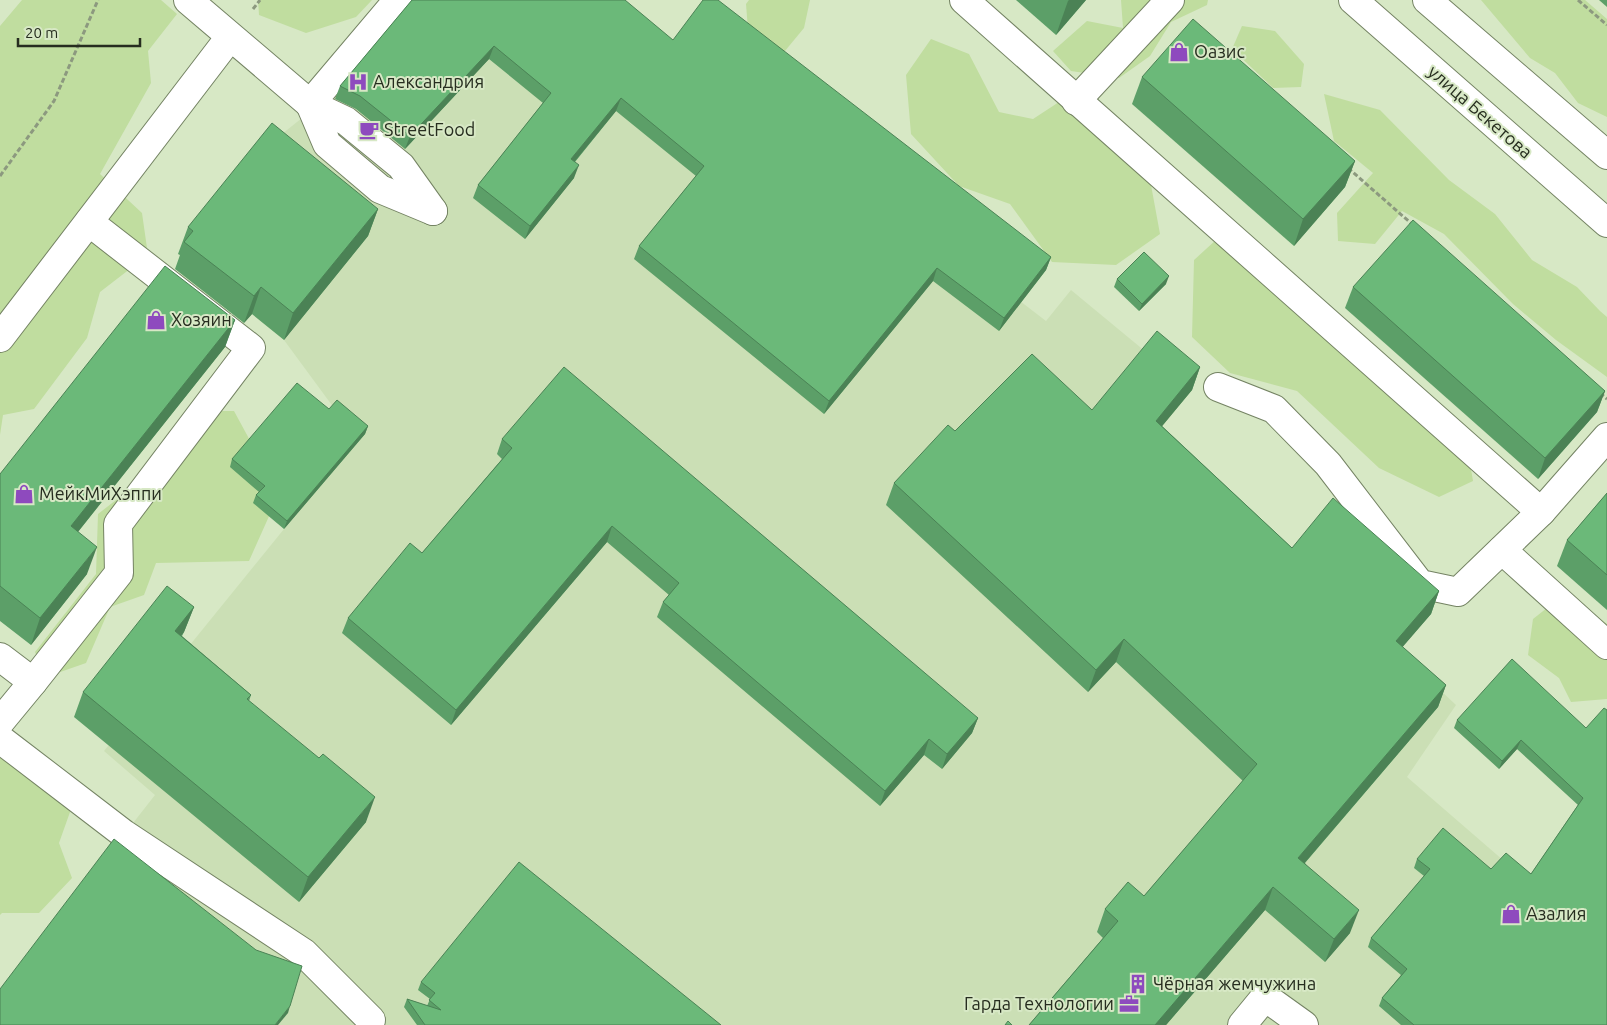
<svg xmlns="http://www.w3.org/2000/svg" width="1607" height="1025" font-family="Ubuntu,sans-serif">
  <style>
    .built { fill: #cbdfb5 }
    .green { fill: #c0dd9f }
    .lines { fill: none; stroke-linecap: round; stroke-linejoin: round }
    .minor-casing { stroke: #748363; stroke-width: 30 }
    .major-casing { stroke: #748363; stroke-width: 30 }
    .path { stroke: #8c997f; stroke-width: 3; stroke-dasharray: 5 2.5; stroke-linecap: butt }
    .minor { stroke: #fff; stroke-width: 28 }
    .major { stroke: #fff; stroke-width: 28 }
    .wall { fill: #5c9f68 }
    .shaded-wall { fill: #4b8255 }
    .building { fill: #6bb979; stroke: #4b8255 }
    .labels { text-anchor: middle; stroke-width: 4; stroke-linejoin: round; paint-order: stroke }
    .poi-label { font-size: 18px; fill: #262d1f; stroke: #d7e8c5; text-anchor: start }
    .street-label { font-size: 18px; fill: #262d1f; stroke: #d7e8c5 }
  </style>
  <rect width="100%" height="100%" fill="#d7e8c5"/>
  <!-- built -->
  <polygon class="built" points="409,0 605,0 880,194 1046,321 1071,290 1192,390 1161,428 1456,705 1407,777 1607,950 1607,1025 0,1025 0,993 155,795 104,751 284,529 364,434 334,408 284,340 178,254 262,150 322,102"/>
  <!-- green -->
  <g class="green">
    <polygon points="22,0 161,0 177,14 148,51 151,83 100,174 142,213 148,255 100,292 87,338 34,409 3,415 0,435 0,26"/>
    <polygon points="258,0 372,0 356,17 306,33 259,15"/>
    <polygon points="749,0 810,0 804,28 775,63 750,55 746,4"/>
    <polygon points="1121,0 1208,0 1207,5 1171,22 1150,56 1119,78 1071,71 1053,51 1087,21 1123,28"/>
    <polygon points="1481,0 1585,0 1607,19 1607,117 1578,103 1555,73 1530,58"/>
    <polygon points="1242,26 1275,31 1304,64 1301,87 1273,88 1232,49"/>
    <polygon points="931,39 969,54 999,112 1033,119 1059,102 1149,174 1160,234 1116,265 1052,262 1010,204 959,186 911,134 906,75"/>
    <polygon points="1324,94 1380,110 1449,180 1495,214 1532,260 1577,287 1600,311 1607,317 1607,377 1556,340 1513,304 1444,234 1402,211 1375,244 1338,241 1337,213 1373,173 1334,141"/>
    <polygon points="1228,229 1297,282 1313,329 1379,356 1464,428 1473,481 1439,497 1379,468 1297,391 1230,373 1192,337 1194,260"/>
    <polygon points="187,411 234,411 279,494 249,561 156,563 144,595 110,607 86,663 46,677 35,652 96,574 98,514 143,479"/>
    <polygon points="1566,593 1607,624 1607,699 1571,702 1559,678 1528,655 1533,619"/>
    <polygon points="16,743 75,798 59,843 72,878 39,913 2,913 0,915 0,757"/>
  </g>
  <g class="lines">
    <defs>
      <g id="minor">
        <polyline points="188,0 310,104 346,121 401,166 433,211"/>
        <polyline points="964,0 1541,512 1607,437"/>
        <polyline points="1076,101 1170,0"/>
        <polyline points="310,104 327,144 380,189 433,211"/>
        <polyline points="310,104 398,0"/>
        <polyline points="0,338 230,37"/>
        <polyline points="1218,387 1274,409 1328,464 1420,584 1458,592 1541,512"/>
        <polyline points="1502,550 1607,645"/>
        <polyline points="0,657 33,682 0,722"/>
        <polyline points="33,682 119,573 118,524 251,348 89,222"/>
        <polyline points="0,739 124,834 304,953 371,1020"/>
        <polyline points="1242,1025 1265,997 1304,1025"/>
      </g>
      <g id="major">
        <polyline points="1353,0 1607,223"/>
        <polyline points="1427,0 1607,155"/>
      </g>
    </defs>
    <!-- minor casing -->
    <use href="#minor" class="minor-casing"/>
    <!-- major casing -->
    <use href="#major" class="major-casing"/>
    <!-- path -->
    <g class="path">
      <polyline points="1578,0 1607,25"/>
      <polyline points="253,9 260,0"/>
      <polyline points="1348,168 1413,225"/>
      <polyline points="0,176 54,101 98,0"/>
      <polyline points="1600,393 1607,399"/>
    </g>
    <!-- minor -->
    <use href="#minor" class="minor"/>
    <!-- major -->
    <use href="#major" class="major"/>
  </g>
  <!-- wall -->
  <g class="wall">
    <polygon points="412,0 673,40 1051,257 1046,270 999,331 933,281 824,414 634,259 639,246 696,176 616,111 575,162 574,178 525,239 473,198 478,185 543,103 489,59 405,149 356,109 335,99 340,86"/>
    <polygon points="1016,0 1086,0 1056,35"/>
    <polygon points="1599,0 1607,0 1607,7"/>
    <polygon points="1142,77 1355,161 1345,187 1294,246 1132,104"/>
    <polygon points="378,209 368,236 284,340 252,314 244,323 175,269 180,255 178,254 188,227"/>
    <polygon points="1117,279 1166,284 1139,311 1114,287"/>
    <polygon points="1353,287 1605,391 1597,412 1538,479 1345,308"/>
    <polygon points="235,320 225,347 78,532 87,574 31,645 0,621 0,474"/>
    <polygon points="1200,367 1192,390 1162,426 1292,548 1439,591 1431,614 1402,647 1446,685 1438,707 1305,863 1350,933 1325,962 1265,910 1166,1025 1029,1025 1103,938 1097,932 1105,909 1144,896 1243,781 1116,662 1088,692 886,505 894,483 955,431 1092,410"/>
    <polygon points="329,409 368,426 365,434 284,529 253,503 256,495 259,492 230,467 232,459"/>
    <polygon points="502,439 978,718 972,733 942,769 924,755 880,806 657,617 663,602 669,595 607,542 451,725 342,633 348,618 422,553 502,459 497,454"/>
    <polygon points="1607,493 1607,610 1557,566 1567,540"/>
    <polygon points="194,607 184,632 182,636 251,695 249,701 366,822 299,902 74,717 83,692"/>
    <polygon points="1457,720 1586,728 1607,1025 1401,1025 1379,1006 1382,998 1401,975 1368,947 1371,938 1424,876 1414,868 1417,859 1531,874 1578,805 1517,749 1499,769 1454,728"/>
    <polygon points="421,982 721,1025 417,1025 404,1007 407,999 427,1006 430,999 418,990"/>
  </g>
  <!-- shaded-wall -->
  <g class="shaded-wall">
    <polygon points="1069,0 1086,0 1056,35 1068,1"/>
    <polygon points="494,46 489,59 405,149 410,136"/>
    <polygon points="621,98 616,111 566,172 571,159"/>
    <polygon points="1355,161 1345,187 1294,246 1303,219"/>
    <polygon points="579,165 574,178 525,239 530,226"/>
    <polygon points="378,209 368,236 284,340 293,313"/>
    <polygon points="1051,257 1046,270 999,331 1004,318"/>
    <polygon points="937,268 933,281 824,414 829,401"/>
    <polygon points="1169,276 1166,284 1139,311 1142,304"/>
    <polygon points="261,287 252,314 244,323 254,296"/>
    <polygon points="235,320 225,347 61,553 71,526"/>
    <polygon points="1200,367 1192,390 1148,443 1156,421"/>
    <polygon points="1605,391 1597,412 1538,479 1545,458"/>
    <polygon points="368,426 365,434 284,529 287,521"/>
    <polygon points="612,526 607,542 451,725 456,710"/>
    <polygon points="97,547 87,574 31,645 40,618"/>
    <polygon points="1439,591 1431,614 1388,664 1396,641"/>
    <polygon points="194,607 184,632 166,655 175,631"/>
    <polygon points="1124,639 1116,662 1088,692 1096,670"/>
    <polygon points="1446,685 1438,707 1290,880 1298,858"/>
    <polygon points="978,718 972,733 942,769 947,754"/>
    <polygon points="929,739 924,755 880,806 885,791"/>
    <polygon points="1521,740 1517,749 1499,769 1502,761"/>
    <polygon points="375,797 366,822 299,902 308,877"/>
    <polygon points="1273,887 1265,910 1166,1025 1155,1025"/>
    <polygon points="1359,910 1350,933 1325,962 1334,939"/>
    <polygon points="290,1006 288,1013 278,1025 275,1025"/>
  </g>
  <!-- building -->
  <g class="building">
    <polygon points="412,0 625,0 673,40 703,0 718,0 1051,257 1004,318 937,268 829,401 639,246 704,166 621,98 571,159 579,165 530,226 478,185 551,93 494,46 410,136 360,96 340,86"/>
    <polygon points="1193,19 1355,161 1303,219 1142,77"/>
    <polygon points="272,123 378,209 293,313 261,287 254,296 184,242 193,231 188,227"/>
    <polygon points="1413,220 1605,391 1545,458 1353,287"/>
    <polygon points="1144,252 1169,276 1142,304 1117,279"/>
    <polygon points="165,266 235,320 71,526 97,547 40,618 0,586 0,474"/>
    <polygon points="1157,331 1200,367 1156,421 1292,548 1333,498 1439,591 1396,641 1446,685 1298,858 1359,910 1334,939 1273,887 1155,1025 1029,1025 1118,921 1105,909 1128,882 1144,896 1257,764 1124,639 1096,670 894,483 948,425 955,431 1032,354 1092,410"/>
    <polygon points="564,367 978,718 947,754 929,739 885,791 663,602 679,583 612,526 456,710 348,618 410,543 422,553 512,448 502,439"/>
    <polygon points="297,383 329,409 337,400 368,426 287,521 256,495 265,486 232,459"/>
    <polygon points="1607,493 1607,575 1567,540"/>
    <polygon points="167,586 194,607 175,631 251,695 247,699 319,758 323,754 375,797 308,877 83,692"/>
    <polygon points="1512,659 1586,728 1604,708 1607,710 1607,1025 1414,1025 1382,998 1407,969 1371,938 1430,869 1417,859 1443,828 1491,869 1506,853 1531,874 1583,798 1521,740 1502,761 1457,720"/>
    <polygon points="114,839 256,950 302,966 290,1006 275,1025 0,1025 0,989"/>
    <polygon points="519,862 721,1025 425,1025 407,999 441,1010 429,1000 435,993 421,982"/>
    <polygon points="1008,1021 1012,1025 1005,1025"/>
  </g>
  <!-- icons -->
  <defs>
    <symbol id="shop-bare" viewBox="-9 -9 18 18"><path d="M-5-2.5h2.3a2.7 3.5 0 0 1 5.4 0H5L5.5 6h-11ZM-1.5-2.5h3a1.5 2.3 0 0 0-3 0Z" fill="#8e4abe" stroke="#d7e8c5" stroke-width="2.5" paint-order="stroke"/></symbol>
    <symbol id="hospital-bare" viewBox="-9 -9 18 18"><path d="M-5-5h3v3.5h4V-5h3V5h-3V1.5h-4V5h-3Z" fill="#8e4abe" stroke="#d7e8c5" stroke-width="2.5" paint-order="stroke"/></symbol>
    <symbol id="cafe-bare" viewBox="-9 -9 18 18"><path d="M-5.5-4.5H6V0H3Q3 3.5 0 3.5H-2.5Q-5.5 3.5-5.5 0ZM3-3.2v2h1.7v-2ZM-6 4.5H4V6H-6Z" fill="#8e4abe" stroke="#d7e8c5" stroke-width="2.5" paint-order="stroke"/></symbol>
    <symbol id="building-bare" viewBox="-9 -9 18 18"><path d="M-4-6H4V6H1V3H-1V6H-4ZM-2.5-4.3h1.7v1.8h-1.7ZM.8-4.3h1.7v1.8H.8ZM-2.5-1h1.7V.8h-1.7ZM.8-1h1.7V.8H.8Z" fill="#8e4abe" stroke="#d7e8c5" stroke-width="2.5" paint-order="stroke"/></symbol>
    <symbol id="office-bare" viewBox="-9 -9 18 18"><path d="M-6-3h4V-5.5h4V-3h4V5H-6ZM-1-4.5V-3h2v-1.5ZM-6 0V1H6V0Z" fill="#8e4abe" stroke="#d7e8c5" stroke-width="2.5" paint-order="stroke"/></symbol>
  </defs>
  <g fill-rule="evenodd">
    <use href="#shop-bare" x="1165" y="38" width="28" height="28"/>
    <use href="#hospital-bare" x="344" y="68" width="28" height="28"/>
    <use href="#cafe-bare" x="355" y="116" width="28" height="28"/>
    <use href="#shop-bare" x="142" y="306" width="28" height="28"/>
    <use href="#shop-bare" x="10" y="480" width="28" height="28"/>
    <use href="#shop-bare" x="1497" y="900" width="28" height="28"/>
    <use href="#building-bare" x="1124" y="970" width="28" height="28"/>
    <use href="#office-bare" x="1115" y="990" width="28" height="28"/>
  </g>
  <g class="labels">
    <!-- poi labels -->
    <g class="poi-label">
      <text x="1194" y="58">Оазис</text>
      <text x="373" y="88">Александрия</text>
      <text x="384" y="136">StreetFood</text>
      <text x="171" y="326">Хозяин</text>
      <text x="39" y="500">МейкМиХэппи</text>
      <text x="1526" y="920">Азалия</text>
      <text x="1153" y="990">Чёрная жемчужина</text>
      <text x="1114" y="1010" text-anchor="end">Гарда Технологии</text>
    </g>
    <!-- street labels -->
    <g class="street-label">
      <text transform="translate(1480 112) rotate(41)" y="6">улица Бекетова</text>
    </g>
  </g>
  <!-- scale -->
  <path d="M18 38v8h122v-8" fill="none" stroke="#262d1f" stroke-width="2.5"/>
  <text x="25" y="38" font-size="15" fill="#262d1f" stroke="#d7e8c5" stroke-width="4" paint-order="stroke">20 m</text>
</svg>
